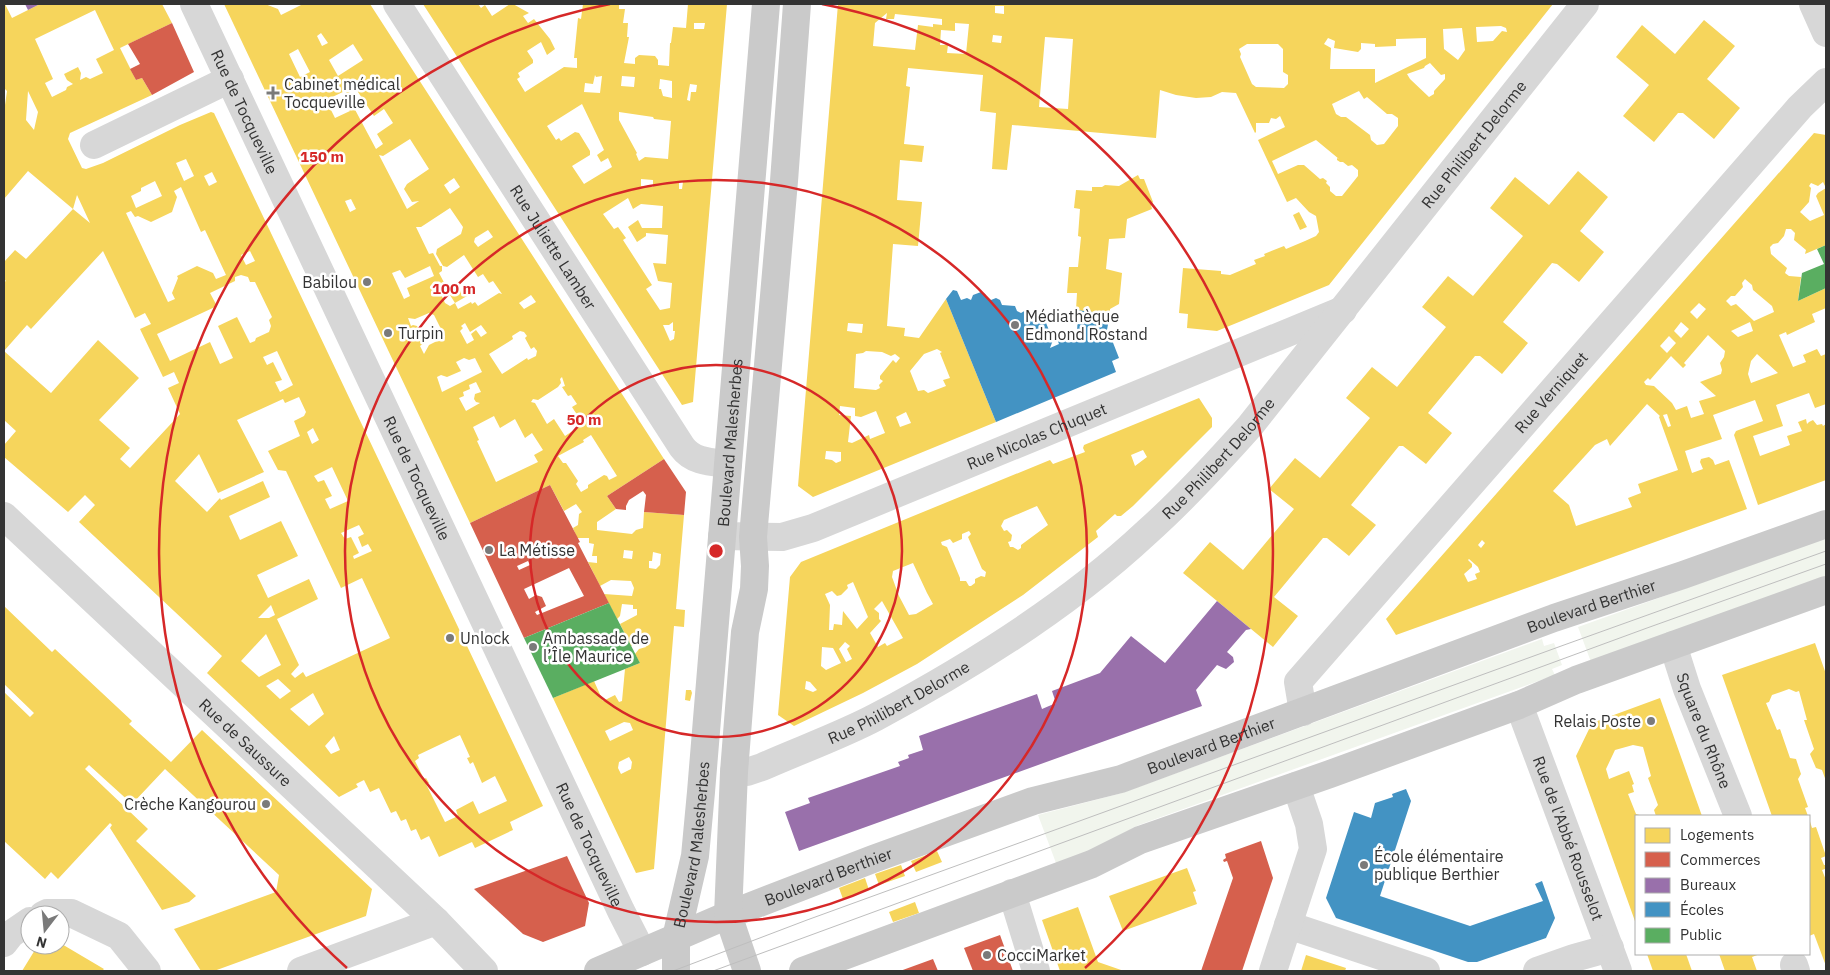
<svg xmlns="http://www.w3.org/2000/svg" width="1830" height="975" font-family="'IBM Plex Sans',sans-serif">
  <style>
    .green { fill: #f1f5ed }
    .homes { fill: #f6d55c; fill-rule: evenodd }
    .shops { fill: #d6604d; fill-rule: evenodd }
    .offices { fill: #9970ab }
    .schools { fill: #4393c3 }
    .public { fill: #5aae61 }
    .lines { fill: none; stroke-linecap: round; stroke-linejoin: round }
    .minor { stroke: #d7d7d7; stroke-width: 28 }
    .major { stroke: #cacaca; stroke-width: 28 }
    .tram { stroke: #bebebe; stroke-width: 1 }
    .ring { fill: none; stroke: #d62828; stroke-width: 2.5 }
    .poi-dot { fill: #7a7a7a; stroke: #fff; stroke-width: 2 }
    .labels { text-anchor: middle; stroke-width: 5; stroke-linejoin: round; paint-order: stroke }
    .poi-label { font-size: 16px; fill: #333; stroke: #fff; text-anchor: start }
    .street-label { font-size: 16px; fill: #333; stroke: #fff }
    .centre { fill: #d62828; stroke: #fff; stroke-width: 2.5 }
    .ring-label { font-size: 15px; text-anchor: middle; font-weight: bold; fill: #d62828; stroke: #fff; stroke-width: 5; stroke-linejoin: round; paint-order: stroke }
  </style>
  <rect width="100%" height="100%" fill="#fff"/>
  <!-- green -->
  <g class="green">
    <polygon points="1826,538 1826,577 1591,662 1578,627"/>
    <polygon points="1542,639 1544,646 1554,643 1562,665 1552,669 1555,675 1139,825 1075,858 1056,863 1038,815 1122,793"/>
  </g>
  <!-- homes -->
  <g class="homes">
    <path d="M4 4H5L12 18 40 4H162L172 23 120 48 136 80 142 78 152 95 70 133 68 139 82 168 86 169 103 163 180 125 211 112 214 113 543 806 510 822 513 830 475 848 472 842 439 857 429 836 421 840 416 829 411 831 406 819 401 821 396 811 391 813 379 788 370 792 364 780 356 784 358 787 339 797 207 673 222 656 79 522 95 505 85 495 68 512 4 457V445L16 431 4 420V282L6 281 4 279V262L15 250 26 259 73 209 90 223 77 195 73 209 28 171 4 199V112L7 91 4 88ZM95 10 114 50 96 59 103 73 90 79 86 77 80 80 81 73 78 67 64 74 67 80 73 84 67 87 66 90 52 97 45 83 53 79 35 39ZM28 91 38 112 34 130 26 120ZM186 159 194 176 184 181 176 163ZM212 172 217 182 209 186 204 176ZM155 181 162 196 136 208 131 196 141 191V188ZM181 187 201 232 205 230 226 275 216 279 213 273 197 266 177 276 178 278 172 293 175 299 168 302 126 213 131 211 135 217 138 216 151 222 172 212 177 197 174 191ZM103 251 135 318 145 313 151 324 140 329 163 377 174 372 179 383 168 388 180 414 130 468 120 459 130 448 99 420 139 378 98 340 51 393 4 351 27 325 31 329ZM250 251 255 261 246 265 241 255ZM241 275 248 277 250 282H255L272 317 269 320 271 326 269 332 256 338 255 341 250 343 237 317 218 326 233 358 220 364 210 342 170 361 157 334 217 306 210 293 235 281V277ZM277 351 293 385 280 392 275 382 282 380 273 362 267 365 263 357ZM299 397 306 412 304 416 294 421 300 436 268 451 278 470 286 471 341 588 362 578 390 638 306 677 303 672 295 678 291 674 299 665 277 619 318 599 309 579 268 598 257 575 298 556 281 521 240 540 229 516 270 497 263 481 221 500 220 498 207 512 175 481 199 454 218 493 264 472 237 420 283 399 285 403ZM313 428 319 440 312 444 307 432ZM332 467 348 501 330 509 325 499 332 496 324 480 318 482 314 476ZM359 525 364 534 358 537 362 547 368 544 372 551 354 559 353 556 359 553 351 537 345 539 341 533ZM271 605 275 615 269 618H258ZM266 634 281 665 259 677 241 661ZM278 679 291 691 280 699 266 686ZM313 693 324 714 309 726 290 709ZM460 735 470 757 467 758 470 764 473 762 482 783 495 776 507 801 479 814 473 801 456 810 458 816 445 822 426 784 429 783 426 778 424 779 415 761 419 758 418 755ZM334 736 340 750 331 754 325 746Z"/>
    <path d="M224 4H265L278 9 281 15 301 5 300 4H370L664 459 607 496 616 509 597 522V530L632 534 636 530 643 528 644 512 684 515 676 609 685 610 684 627 674 626 654 869 636 873 553 698 594 681 603 701 615 695 619 702 622 701 625 669 640 663 635 654 639 649 646 647 644 641H639L631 646 620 624 637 615V609H633V605L622 604 620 616 617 619 604 594 632 596 634 588 631 581 611 580 600 586 588 562 597 563V556H592L594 544 589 543V538H577L573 528 578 525 579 514 582 512 576 504 564 511 550 485 470 523ZM321 33 328 43 322 46 317 36ZM353 44 363 60 338 76 329 60ZM298 49 310 72 300 77 289 54ZM356 89 374 116 384 109 393 123 377 134 383 144 376 149 352 104 347 107 350 111 335 118 326 100 345 91 347 94ZM410 139 429 169 407 184 404 189 412 202 419 201 407 209 379 155 383 156ZM454 178 460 187 450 194 444 185ZM351 199 356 209 350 212 345 201ZM450 208 463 227 461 234 437 249 436 254 443 266 447 267 464 255 478 277 483 274 489 283 493 281 502 294 499 293 478 306 475 302 472 304 471 302 458 309 455 303 450 306 445 303 440 292 447 288 439 273 442 271V266H440L433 253 429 254 416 227H421ZM488 230 493 237 478 247 474 242 475 238ZM430 266 434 276 407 288 410 296 404 299 392 273 400 270 405 278ZM531 295 536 302 524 309 519 303ZM429 313 434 315 445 337 429 345 424 354 420 346 425 342 417 326 413 325 411 326 408 318 415 319ZM465 323 470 332 481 325 487 333 481 337 476 330 471 334 474 340 467 344 460 331 463 328 461 326ZM520 331 524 332 527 336 525 338 531 349 534 347 537 351 536 356 528 360 527 358 502 374 489 354 513 339 512 336ZM464 358 469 360 475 358 482 372 442 392 437 377 441 375 447 377 461 371 456 362ZM562 377 565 386 562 387 568 396 571 395 577 404 572 407 583 424 565 436 554 419 547 424 535 403 531 402 533 399 538 400 558 387 561 383 560 379ZM476 382 481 392 475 394 474 399 476 402 480 403 466 411 459 398 464 396 463 392 470 389 469 385ZM494 416 500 428 515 419 525 438 532 433 543 450 534 455 538 462 496 482 477 441 479 440 473 427ZM591 435 617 476 609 480 607 476 604 475 588 485V488L581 492 576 484 578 481 566 463H563L558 456 584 442 583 440ZM624 550 633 551 632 559 623 558ZM653 552 661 554 660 565 656 569 649 568V561H652ZM624 722 630 723 633 730 610 741 605 731ZM629 757 632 762 631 769 621 774 618 768 619 762Z"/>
    <path d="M423 4H478L481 8 485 5 492 16 510 4H513L529 13 523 16 528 23 534 19 550 39 555 49 547 55 541 42 527 51 533 60V63L518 73 520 77 517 79 525 92 564 67 577 68V58H574L578 18 581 19 583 4H619V9H625L623 23H628L627 37H629L624 63 635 64V58L639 55 655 56 658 60V65L669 66 670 43H671L673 27 686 28 688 4H727L693 402 682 405ZM694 23H705L704 29H694ZM595 75 596 77 602 76 600 93 584 92 585 83 593 84ZM622 76 635 77 634 87 621 86ZM660 79 672 81V98L663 96 661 89H659ZM690 84 697 85 696 92H691L690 101 687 100ZM582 104 604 150 597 155 601 162 608 158 612 167 584 184 572 166 590 155V151L579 133 575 132 561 141 559 138 556 140 547 126ZM619 112 653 117 654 119 671 121 668 159 645 157 639 161 636 154 637 153 619 120ZM641 179 653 180V187L641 186ZM679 181 683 182 682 189H679ZM628 198 633 209 641 204 663 206 662 228H642L638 220 628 227 637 242 646 236V233L668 235 666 264 653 263 658 281 672 283 670 308 660 310 646 289 652 285 623 240 626 238 618 227 614 229 603 214ZM673 322V331H675L674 339 670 341 663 325H669Z"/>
    <path d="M838 4H1553L1329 285 1217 331 1187 328 1188 314 1179 313 1183 268 1221 271V274L1230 275 1256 264 1254 260 1265 256 1264 254 1284 246 1286 249 1305 241 1316 236 1319 232 1316 216 1309 212 1296 198 1287 202 1258 140 1285 127 1280 116 1276 119 1271 118 1269 123H1256V132L1255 133 1236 93 1222 92 1211 97 1196 98 1176 95 1160 90 1156 138 1012 125 1007 170 992 169 996 113 980 111 983 75 908 68 906 86 910 87 904 144 924 146 922 162 900 160 897 200 922 202 918 246 893 244 887 326 905 328 904 336 919 338 946 299 996 422 813 497 798 486ZM995 6H1004V14L995 13ZM887 13 886 19H894L895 14 942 19V25L933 24V27L918 25 915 50 873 46 875 23ZM955 23 969 24 966 54 947 53 948 45H940L941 30 955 31ZM1501 26 1506 28 1507 32 1502 31 1493 41 1477 42 1476 27ZM1462 28 1465 50 1458 60 1444 49 1443 29ZM993 35 1002 36 1001 43 992 42ZM1045 37 1073 39 1068 109 1039 107ZM1328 38 1335 41 1334 48 1358 52 1361 49V43L1375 44V47L1396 46V39L1426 38V58L1375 83V69H1330L1331 48 1324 44ZM1247 44H1278L1283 49V72L1288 75V84L1284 88 1256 87 1252 84 1240 57 1241 54 1239 49ZM1430 63 1441 75 1445 74V79L1434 91V94L1429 97 1410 79 1407 74 1424 68 1425 66ZM1359 91 1364 99 1367 97 1387 114H1392L1398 118V126L1384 144 1377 145 1371 140 1370 135 1346 117H1341L1336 114 1332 104ZM1316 140 1339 159 1337 158V160L1340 162H1343L1348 166 1352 165 1358 170V176L1342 196H1336L1330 191V187L1326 183 1327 181 1323 178 1320 179 1304 165H1298L1278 174 1272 161ZM848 323 863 324 862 333 847 331ZM937 349 942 352 940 353 950 378 943 380 946 386 928 393 924 390 918 391 910 371 924 354ZM866 351 882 352 891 356 895 354 900 358 896 363 893 360 880 376V379L883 381 879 385 880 388 876 390 854 388 856 354 863 353ZM840 406 855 408V416L861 417 876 411 885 433 870 439 869 435 852 443 848 442 851 416 839 415ZM906 412 911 423 900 427 896 417ZM826 451 841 452V461L836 463 832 460 825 459Z"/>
    <polygon points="1704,20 1735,46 1707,79 1740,108 1714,139 1683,113 1678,113 1654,142 1623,116 1649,85 1616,57 1642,25 1675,54"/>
    <path d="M1814 133 1826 135V188L1823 182 1818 186 1811 183 1809 186 1811 188 1809 202 1800 212 1810 221 1824 215 1816 196 1818 193 1826 188V245L1805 254 1806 250 1794 240 1795 233 1791 229H1786L1784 236 1778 243 1773 244 1770 247 1771 254 1787 268 1785 273 1789 276 1801 277 1798 301 1826 288V308L1812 314 1815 322 1787 335 1786 332 1779 335 1793 367 1806 362 1803 355 1817 349 1821 356 1826 354V404L1815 408 1809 393 1776 405 1783 426 1753 436 1760 456 1790 445 1787 436 1802 431 1798 422 1806 419 1807 424 1809 422 1813 420 1817 425 1822 424 1823 426 1826 424V480L1758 505 1734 435 1736 431 1763 421 1755 400 1713 415 1722 439 1685 451 1692 473 1703 469 1700 462 1701 459 1709 457 1713 460 1715 465 1729 460 1747 509 1396 635 1386 619ZM1745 279 1752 285 1753 290 1772 306 1774 312 1754 321 1736 304 1731 306 1726 301 1731 296H1735L1743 287 1742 283ZM1699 303 1706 309 1697 319 1690 312ZM1681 322 1689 329 1681 338 1674 331ZM1750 322 1753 331 1738 337 1731 331ZM1708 335 1725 351 1724 357 1720 363 1722 370 1721 374 1700 382 1716 396 1699 401 1704 414 1691 418 1687 406 1676 410 1672 403 1654 386 1646 385 1644 382 1648 378 1650 380 1671 356 1683 368 1686 365 1684 363ZM1669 336 1676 343 1667 353 1660 346ZM1757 354 1778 373 1751 383 1748 374 1751 361ZM1647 404 1660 416 1659 417 1678 470 1638 484 1641 493 1628 498 1632 507 1576 526 1569 505 1553 491 1595 445 1607 439 1610 446ZM1667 414 1671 426 1668 427 1663 415ZM1482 540 1485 543 1481 548 1478 545ZM1469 559 1478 567 1480 572 1475 574 1477 579 1468 582 1464 574 1472 567V564L1468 560Z"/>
    <polygon points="1578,171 1608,197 1580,231 1604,252 1579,282 1557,264 1552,263 1503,322 1528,343 1502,374 1480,356 1475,356 1428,413 1452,433 1426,464 1403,446 1399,446 1351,505 1376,525 1349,556 1327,538 1323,538 1274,597 1298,616 1273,647 1183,573 1210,542 1243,570 1294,509 1269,489 1295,458 1320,478 1370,418 1346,398 1372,367 1397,387 1446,327 1422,307 1448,276 1473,296 1523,236 1490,208 1515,177 1549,205"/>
    <polygon points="1138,175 1140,179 1144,179 1153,202 1151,205 1152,209 1127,219 1125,238 1109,239 1106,269 1122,273 1119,304 1110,309 1110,314 1076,310 1077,293 1067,293 1069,267 1078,267 1081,237 1078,236 1080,209 1074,208 1076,190 1092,191 1092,187 1102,187 1105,185 1119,186"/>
    <polygon points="1299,212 1307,227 1300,230 1293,215"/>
    <polygon points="462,287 467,296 455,303 450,295"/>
    <path d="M1199 398 1212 418V427L1133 506 1121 516H1117L1115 514 1096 531 1098 537 1023 595 917 664 863 693 794 726 778 715 790 577 801 562 1050 460 1053 464 1085 452 1083 448 1084 445ZM1143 450 1147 457 1135 466 1131 455ZM1037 506 1048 525 1021 545V548L1018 550 1013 547H1010L1008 542 1011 541 1012 535 1007 530 1004 531 1001 526 1004 520ZM969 531 971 534 968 537 982 569 986 572 985 577 981 576 975 579V583L971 586H969L966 581H960V578L947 547 942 545 941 542 950 539 953 543 962 539V534ZM913 563 927 593 933 604 916 614 909 615 899 596 892 577 893 571ZM853 582 868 617 857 629 843 611 842 625 834 624 833 630H829L830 605 825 594 832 591 837 596 841 595 848 588 847 585ZM882 601 903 638 887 646 885 643 878 647 870 633 881 621 879 619V613L874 609ZM845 642 850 646 847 649 852 659 846 662 839 649ZM822 647 833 648 841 663 826 670 821 666ZM806 681 810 682 817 690 813 692 805 689Z"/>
    <polygon points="4,606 52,652 55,649 132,721 129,724 171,762 202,730 372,889 366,916 214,971 201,971 174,929 276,892 279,875 165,769 132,804 89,765 85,769 148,829 136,841 196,896 189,902 162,910 110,828 112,825 110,823 58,879 51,872 45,879 4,841 4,692 30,717 34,713 4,684"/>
    <polygon points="1815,643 1826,674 1826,781 1822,770 1816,768 1810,754 1814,749 1804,720 1807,720 1799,691 1796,692 1789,689 1772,695 1769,702 1766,703 1777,730 1780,729 1790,758 1796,759 1801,774 1798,779 1808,807 1805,808 1808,816 1772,816 1722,675"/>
    <polygon points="686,690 691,690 692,693 690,701 685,700"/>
    <polygon points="1660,698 1702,816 1656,816 1654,810 1658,805 1648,778 1651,776 1643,747 1633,745 1615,750 1606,769 1609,779 1629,771 1634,784 1632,785 1634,792 1628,794 1636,814 1643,816 1636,816 1636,924 1576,756 1592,723"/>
    <polygon points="1809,818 1812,828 1816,827 1826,856 1821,858 1824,865 1826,865 1826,871 1825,869 1822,870 1826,880 1826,966 1814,934 1809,936"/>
    <polygon points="937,851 942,862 916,872 911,861"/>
    <polygon points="901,865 905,876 879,885 875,874"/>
    <polygon points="1187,868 1196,891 1193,892 1197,904 1123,931 1109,896"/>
    <polygon points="865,878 869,890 843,899 839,888"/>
    <polygon points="915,902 919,913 893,922 889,912"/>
    <polygon points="1078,907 1098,962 1124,971 1060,971 1042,920"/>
    <polygon points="60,943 104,969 102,971 22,971 38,945 60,945"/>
    <polygon points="1647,954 1686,954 1692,971 1653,971"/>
    <polygon points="1719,954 1760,954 1752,957 1757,971 1725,971"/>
    <polygon points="1306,955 1346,968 1345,971 1301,971"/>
  </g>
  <!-- shops -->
  <g class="shops">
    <polygon points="172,23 194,72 152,95 142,78 136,80 130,69 140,64 128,44"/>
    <polygon points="664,459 686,492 684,515 644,512 646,495 643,491 629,500 626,506 626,510 616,509 607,496"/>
    <path d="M550 485 580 542 578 543 609 603 524 638 470 523ZM528 561 530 565 519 570 517 566ZM569 568 584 596 537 615 535 612 546 606 542 597 536 595 529 599 524 589Z"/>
    <polygon points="1261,841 1273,878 1242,971 1201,971 1233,878 1227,861 1224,862 1223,860 1226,858 1225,854"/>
    <polygon points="567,856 589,903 585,926 543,942 523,934 474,889"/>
    <polygon points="1000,935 1013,971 973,971 964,948"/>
    <polygon points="933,959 938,971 900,971"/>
  </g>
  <!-- offices -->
  <g class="offices">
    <polygon points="25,4 40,4 28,10"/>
    <polygon points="1217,601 1251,629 1246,630 1227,652 1233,657 1234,662 1226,669 1217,665 1196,690 1202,706 799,851 785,812 810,803 808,798 900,766 898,762 909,758 908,755 923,750 919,736 1037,694 1042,709 1056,703 1052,691 1100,673 1131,636 1165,663"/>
  </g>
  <!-- schools -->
  <g class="schools">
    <polygon points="953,290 957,291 961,300 967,298 971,300 973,295 981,292 985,294 987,298 991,300 996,298 1000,300 1002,305 1015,306 1017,311 1021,313 1026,310 1030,312 1032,317 1044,318 1053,340 1050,348 1059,344 1057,339 1077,331 1078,316 1075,316 1076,310 1110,314 1106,335 1110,335 1119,358 1112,361 1116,372 996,422 946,299"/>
    <polygon points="1406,789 1411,801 1380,896 1470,926 1543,901 1535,884 1542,881 1555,918 1546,938 1477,962 1468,962 1336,918 1326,898 1354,812 1371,818 1375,803 1393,797 1392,794"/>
  </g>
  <!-- public -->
  <g class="public">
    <polygon points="1826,245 1826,288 1798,301 1802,273 1824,264 1817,249"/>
    <polygon points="609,603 640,663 553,698 524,638"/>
  </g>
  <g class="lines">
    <!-- minor -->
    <g class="minor">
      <path id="s1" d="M194 4 621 911 642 952"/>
      <path id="s2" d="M397 4 682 447C693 462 711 462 728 464"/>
      <polyline points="1813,4 1826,33"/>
      <polyline points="94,145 230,79"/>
      <path id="s3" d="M4 516 436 921 484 971"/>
      <path id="s4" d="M722 536 782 537 813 528 1343 310"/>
      <path id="s5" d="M1673 645 1687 689 1738 816"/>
      <path id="s6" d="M1519 705 1618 971"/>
      <path id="s7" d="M1303 712 1298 682 1800 107 1826 82"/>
      <path id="s8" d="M734 772H747L762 767C800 750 840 736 876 717 970 667 1070 604 1147 532 1184 499 1217 463 1250 426L1585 4"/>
      <polyline points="1012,893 1036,971"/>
      <polyline points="43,915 47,913 71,913 119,936 147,971"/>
      <polyline points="1288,925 1426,971"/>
      <polyline points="4,943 11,934 30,921"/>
      <polyline points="1794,965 1796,971"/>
      <polyline points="301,971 436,921"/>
      <polyline points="1273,971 1313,849 1309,824 1296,786"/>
      <polyline points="1537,971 1574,958 1610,948"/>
    </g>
    <!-- major -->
    <g class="major">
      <path id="s9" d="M598 971 728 915 873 859 1033 801 1121 779 1554 618 1683 575 1826 524"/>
      <path id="s10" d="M676 971V938L695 856 701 792 766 4"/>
      <polyline points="747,971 728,915 734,772 745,632 754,589 755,566 753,537 784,181 797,4"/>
      <polyline points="803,971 1092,864 1140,840 1330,774 1519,705 1576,680 1826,590"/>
    </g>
    <!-- tram -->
    <g class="tram">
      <polyline points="673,971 807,920 1564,645 1826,551"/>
      <polyline points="713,971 1647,628 1826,564"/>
    </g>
  </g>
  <!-- distance rings -->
  <g class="ring">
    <circle cx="716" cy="551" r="186"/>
    <circle cx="716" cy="551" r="371"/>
    <path d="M347 968A557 557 0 0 1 610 4M822 4A557 557 0 0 1 1085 968"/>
  </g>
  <!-- markers -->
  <g class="poi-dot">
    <path d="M270.5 85.5h5v5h5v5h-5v5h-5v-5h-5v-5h5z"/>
    <circle cx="367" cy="282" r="5"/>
    <circle cx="1015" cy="325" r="5"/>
    <circle cx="388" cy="333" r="5"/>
    <circle cx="489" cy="550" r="5"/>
    <circle cx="450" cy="638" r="5"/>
    <circle cx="533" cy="647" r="5"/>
    <circle cx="1651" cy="721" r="5"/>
    <circle cx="266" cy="804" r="5"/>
    <circle cx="1364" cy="865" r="5"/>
    <circle cx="987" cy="955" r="5"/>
  </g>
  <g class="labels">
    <!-- poi labels -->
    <g class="poi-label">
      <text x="284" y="90">Cabinet médical<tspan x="284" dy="18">Tocqueville</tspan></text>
      <text x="357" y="288" text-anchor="end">Babilou</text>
      <text x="1025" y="322">Médiathèque<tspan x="1025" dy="18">Edmond Rostand</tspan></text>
      <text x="398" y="339">Turpin</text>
      <text x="499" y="556">La Métisse</text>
      <text x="460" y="644">Unlock</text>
      <text x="543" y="644">Ambassade de<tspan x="543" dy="18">l’Île Maurice</tspan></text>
      <text x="1641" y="727" text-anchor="end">Relais Poste</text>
      <text x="256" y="810" text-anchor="end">Crèche Kangourou</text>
      <text x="1374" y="862">École élémentaire<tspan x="1374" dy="18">publique Berthier</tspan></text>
      <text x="997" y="961">CocciMarket</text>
    </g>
    <!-- street labels -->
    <g class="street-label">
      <text dy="6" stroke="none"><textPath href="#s1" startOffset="119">Rue de Tocqueville</textPath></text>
      <text dy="6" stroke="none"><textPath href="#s8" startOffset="990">Rue Philibert Delorme</textPath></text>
      <text dy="6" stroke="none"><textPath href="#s2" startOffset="289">Rue Juliette Lamber</textPath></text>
      <text dy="6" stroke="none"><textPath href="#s7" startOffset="415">Rue Verniquet</textPath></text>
      <text dy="6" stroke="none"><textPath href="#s4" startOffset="334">Rue Nicolas Chuquet</textPath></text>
      <text dy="6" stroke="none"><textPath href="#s10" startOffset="532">Boulevard Malesherbes</textPath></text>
      <text dy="6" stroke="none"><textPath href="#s8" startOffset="585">Rue Philibert Delorme</textPath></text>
      <text dy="6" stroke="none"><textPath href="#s1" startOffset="524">Rue de Tocqueville</textPath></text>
      <text dy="6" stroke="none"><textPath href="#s9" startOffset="1059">Boulevard Berthier</textPath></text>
      <text dy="6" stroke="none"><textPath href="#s8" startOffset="180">Rue Philibert Delorme</textPath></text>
      <text dy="6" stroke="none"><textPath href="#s5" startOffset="91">Square du Rhône</textPath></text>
      <text dy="6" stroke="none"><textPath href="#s3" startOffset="331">Rue de Saussure</textPath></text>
      <text dy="6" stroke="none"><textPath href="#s9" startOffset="654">Boulevard Berthier</textPath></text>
      <text dy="6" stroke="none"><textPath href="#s6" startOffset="142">Rue de l'Abbé Rousselot</textPath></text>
      <text dy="6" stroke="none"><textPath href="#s1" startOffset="929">Rue de Tocqueville</textPath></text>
      <text dy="6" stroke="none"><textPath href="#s10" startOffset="128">Boulevard Malesherbes</textPath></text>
      <text dy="6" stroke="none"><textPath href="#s9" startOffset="249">Boulevard Berthier</textPath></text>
    </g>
  </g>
  <circle cx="716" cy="551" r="8" class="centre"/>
  <g class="ring-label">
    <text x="322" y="162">150 m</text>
    <text x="454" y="294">100 m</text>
    <text x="584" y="425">50 m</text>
  </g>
  <!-- border -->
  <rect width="1830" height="975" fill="none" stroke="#333333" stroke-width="10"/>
  <!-- legend -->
  <rect x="1635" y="815" width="175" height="140" fill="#ffffff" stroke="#adadad"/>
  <rect x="1645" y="828" width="25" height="15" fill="#f6d55c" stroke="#adadad"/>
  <text x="1680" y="840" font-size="15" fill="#333333">Logements</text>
  <rect x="1645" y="852" width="25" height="15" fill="#d6604d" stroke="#adadad"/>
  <text x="1680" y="865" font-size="15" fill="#333333">Commerces</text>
  <rect x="1645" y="878" width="25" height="15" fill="#9970ab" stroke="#adadad"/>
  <text x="1680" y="890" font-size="15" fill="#333333">Bureaux</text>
  <rect x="1645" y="902" width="25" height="15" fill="#4393c3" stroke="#adadad"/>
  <text x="1680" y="915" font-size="15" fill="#333333">Écoles</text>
  <rect x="1645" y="928" width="25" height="15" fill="#5aae61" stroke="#adadad"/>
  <text x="1680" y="940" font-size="15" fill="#333333">Public</text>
  <!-- north arrow -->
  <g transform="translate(45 930) rotate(196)"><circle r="24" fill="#ffffff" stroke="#adadad"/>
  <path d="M0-4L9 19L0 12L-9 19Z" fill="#7a7a7a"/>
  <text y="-8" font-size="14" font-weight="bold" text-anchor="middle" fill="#333333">N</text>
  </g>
</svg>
